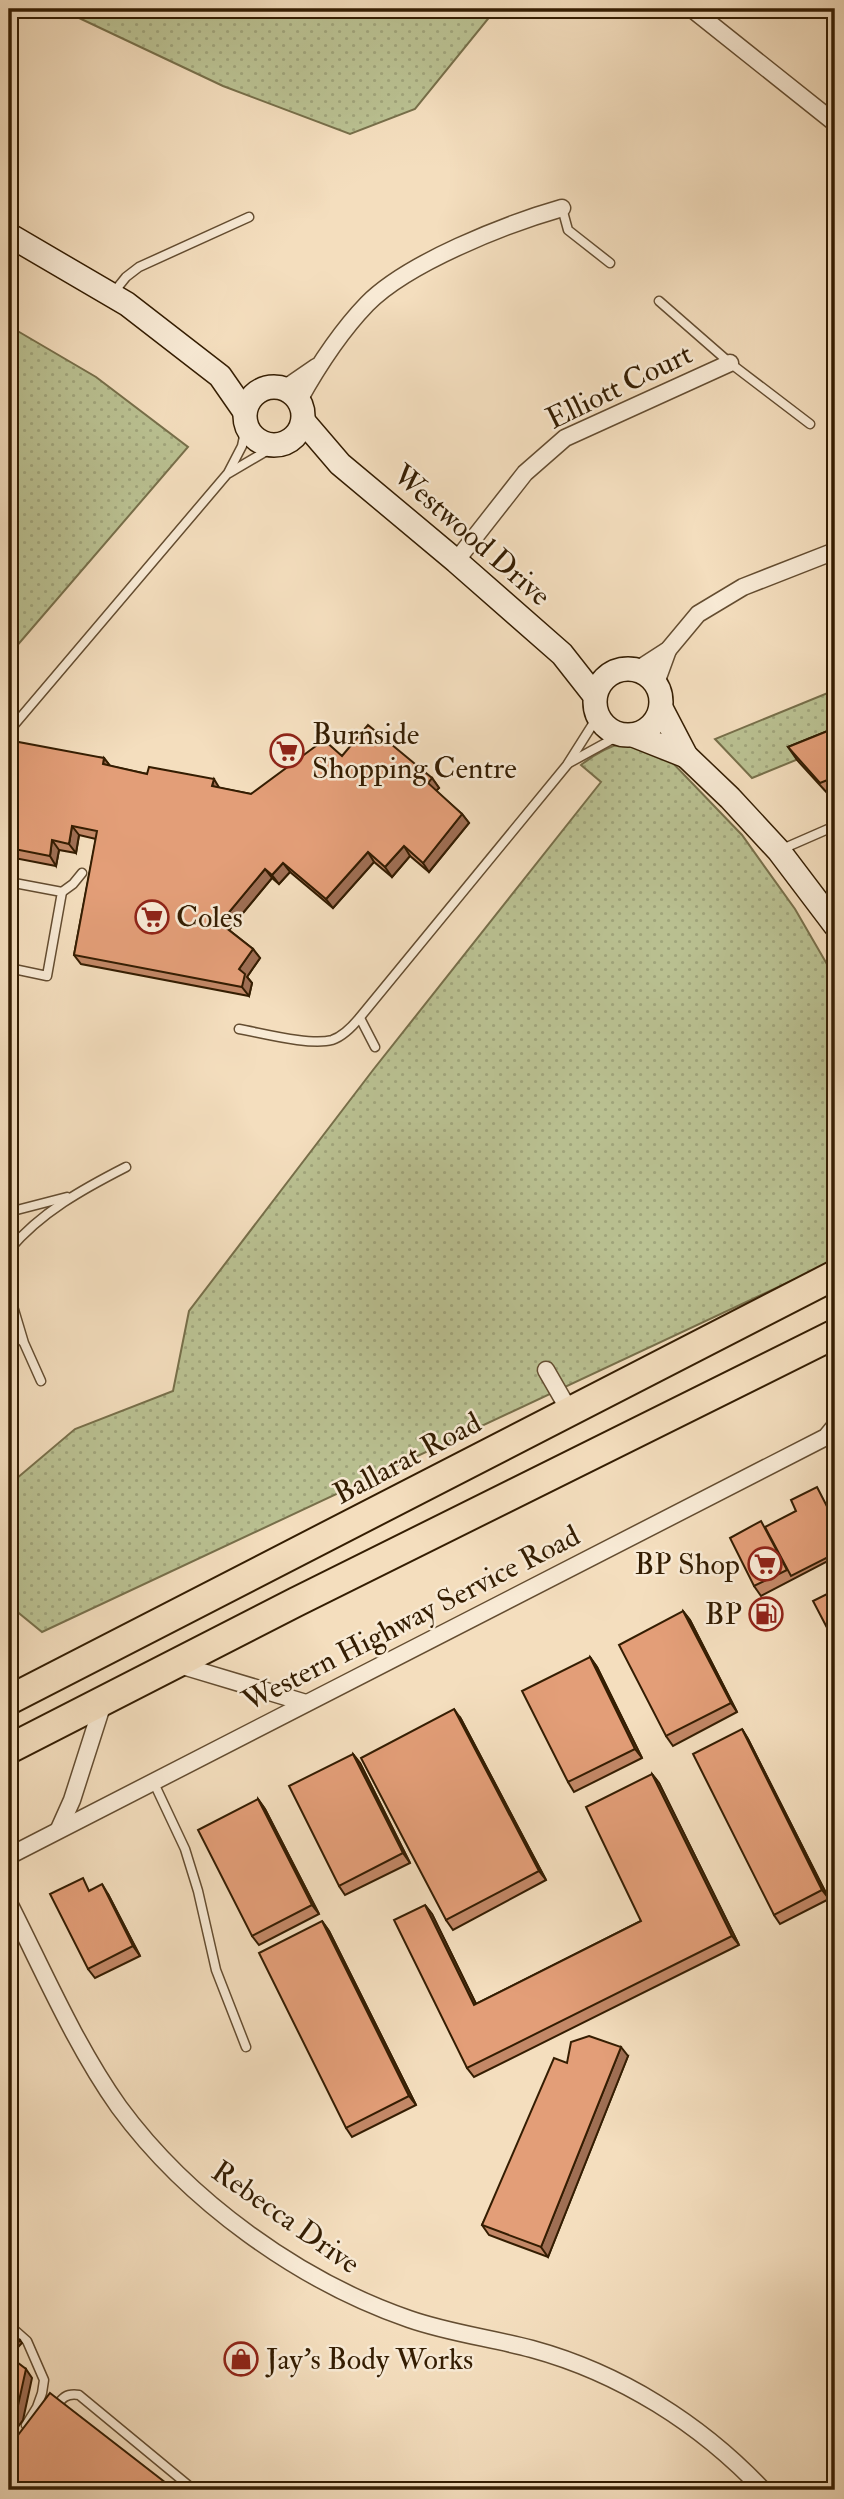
<svg xmlns="http://www.w3.org/2000/svg" width="844" height="2499" font-family="'IM FELL Double Pica',serif">
  <style>
    .green { fill: url(#green-dots); stroke: #776f4a; stroke-width: 2 }
    .lines { fill: none; stroke-linecap: round; stroke-linejoin: round }
    .lane-casing { stroke: #644d31; stroke-width: 11 }
    .street-casing { stroke: #644d31; stroke-width: 19 }
    .secondary-casing { stroke: #341d02; stroke-width: 26 }
    .highway-casing { stroke: #341d02; stroke-width: 32 }
    .lane { stroke: #f8ead5; stroke-width: 8 }
    .street { stroke: #f8ead5; stroke-width: 16 }
    .secondary { stroke: #f8ead5; stroke-width: 23 }
    .highway { stroke: #f4debe; stroke-width: 28 }
    .wall { fill: #c38867; stroke: #341d02; stroke-width: 2 }
    .shaded-wall { fill: #9f6f54; stroke: #341d02; stroke-width: 2 }
    .building { fill: #e39e78; stroke: #341d02; stroke-width: 2 }
    .labels { text-anchor: middle; stroke-width: 5; stroke-linejoin: round; paint-order: stroke }
    .street-label { font-size: 30px; fill: #341d02; stroke: #f8ead5 }
    .poi-label { font-size: 30px; fill: #341d02; stroke: #f8ead5; text-anchor: start }
  </style>
  <defs>
    <pattern id="green-dots" width="8" height="8" patternUnits="userSpaceOnUse" patternTransform="scale(1.75)"><rect width="8" height="8" fill="#bac192"/><path d="M2 2h.1M6 6h.1" fill="none" stroke="#a0a57c" stroke-width="1.8" stroke-linecap="round"/></pattern>
  </defs>
  <rect width="100%" height="100%" fill="#f4debe"/>
  <filter id="stains"><feTurbulence type="fractalNoise" baseFrequency=".00286" numOctaves="4"/><feColorMatrix values="0 0 0 0 .2 0 0 0 0 .09 0 0 0 0 .02 0 0 0 .5 -.17"/></filter>
  <radialGradient id="worn" r=".72"><stop offset=".6" stop-color="#630" stop-opacity="0"/><stop offset="1" stop-color="#630" stop-opacity=".3"/></radialGradient>
  <!-- green -->
  <g class="green">
    <polygon points="60,9 496,9 415,109 350,134 223,86"/>
    <polygon points="9,326 96,377 188,447 9,655"/>
    <polygon points="835,690 835,744 752,778 715,739"/>
    <path d="M625 743H638L667 757 742 835 795 909 835 978V1258L825 1265 42 1632 9 1605V1478L16 1479 75 1429 173 1391 189 1311 373 1070 601 782 581 765C595 754 608 746 625 743Z"/>
  </g>
  <g class="lines">
    <defs>
      <g id="lane">
        <polyline points="562,208 568,230 610,263"/>
        <polyline points="114,292 126,277 139,267 249,217"/>
        <polyline points="659,301 730,363 810,424"/>
        <polyline points="229,473 275,446"/>
        <polyline points="9,731 228,473 242,446 246,427"/>
        <polyline points="569,763 620,735"/>
        <polyline points="780,850 835,826"/>
        <polyline points="9,882 62,892 47,976 9,968"/>
        <polyline points="62,892 73,884 82,873"/>
        <polyline points="360,1018 375,1047"/>
        <path d="M239 1029C262 1033 310 1046 332 1040 344 1036 353 1026 361 1016L567 765 598 716"/>
        <polyline points="9,1212 67,1197"/>
        <path d="M9 1250C41 1212 83 1189 126 1167"/>
        <polyline points="9,1293 24,1343 41,1381"/>
        <polyline points="9,1325 22,1341"/>
        <polyline points="153,1781 185,1849 198,1891 216,1970 246,2047"/>
        <polyline points="9,2325 27,2341 44,2380 42,2393 37,2407 26,2425"/>
        <path d="M55 2408C62 2398 66 2393 79 2395L194 2490"/>
      </g>
      <g id="street">
        <polyline points="692,9 835,123"/>
        <polyline points="284,389 316,367"/>
        <path d="M299 400C318 366 340 332 367 304 407 263 506 224 562 208"/>
        <polyline points="456,561 525,473 565,438 730,363"/>
        <polyline points="637,670 668,650 698,614 743,587 835,551"/>
        <polyline points="656,683 668,650"/>
        <polyline points="546,1370 569,1410"/>
        <polyline points="176,1664 306,1703"/>
        <polyline points="59,1829 72,1800 104,1700"/>
        <polyline points="9,1856 826,1437 835,1426"/>
        <path d="M9 1903C43 1970 75 2045 119 2107 188 2201 299 2281 409 2319 449 2333 491 2338 532 2349 620 2373 701 2424 763 2490"/>
      </g>
      <g id="secondary">
        <polyline points="9,235 127,304 220,376 245,412"/>
        <circle cx="274" cy="416" r="29"/>
        <polyline points="304,422 340,464 456,561 562,654 595,696"/>
        <circle cx="628" cy="702" r="33"/>
        <polyline points="661,708 686,756 730,798 779,851 835,925"/>
        <polyline points="633,735 686,756"/>
      </g>
      <g id="highway">
        <polyline points="9,1700 835,1275"/>
        <polyline points="9,1749 296,1602 835,1334"/>
      </g>
    </defs>
    <!-- lane casing -->
    <use href="#lane" class="lane-casing"/>
    <!-- street casing -->
    <use href="#street" class="street-casing"/>
    <!-- secondary casing -->
    <use href="#secondary" class="secondary-casing"/>
    <!-- highway casing -->
    <use href="#highway" class="highway-casing"/>
    <!-- lane -->
    <use href="#lane" class="lane"/>
    <!-- street -->
    <use href="#street" class="street"/>
    <!-- secondary -->
    <use href="#secondary" class="secondary"/>
    <!-- highway -->
    <use href="#highway" class="highway"/>
  </g>
  <!-- wall -->
  <g class="wall">
    <polygon points="835,728 835,793 829,795 797,760 788,747"/>
    <polygon points="9,750 104,758 110,766 147,774 251,794 342,756 432,778 439,788 436,791 462,814 469,823 429,872 410,856 392,877 374,862 333,908 290,872 279,884 272,878 229,930 253,949 260,958 247,977 252,983 249,996 81,964 74,955 96,839 79,835 76,853 59,850 56,866 9,857"/>
    <polygon points="796,1511 830,1560 761,1596 754,1586"/>
    <polygon points="683,1611 690,1620 737,1712 673,1746 666,1736"/>
    <polygon points="590,1657 597,1667 642,1758 574,1792 568,1782"/>
    <polygon points="461,1719 546,1880 453,1930 446,1920"/>
    <polygon points="742,1729 748,1739 829,1899 780,1924 774,1915"/>
    <polygon points="353,1754 360,1763 410,1863 345,1895 339,1886"/>
    <polygon points="652,1774 659,1783 739,1945 474,2077 467,2068 425,1905 432,1914 476,2004 641,1921"/>
    <polygon points="258,1799 265,1809 319,1914 259,1945 252,1936"/>
    <polygon points="91,1890 108,1894 140,1956 95,1978 88,1969"/>
    <polygon points="322,1921 329,1931 416,2105 352,2137 346,2128"/>
    <polygon points="628,2056 548,2257 489,2235 482,2225 567,2063"/>
    <polygon points="9,2060 15,2073 9,2076"/>
  </g>
  <!-- shaded-wall -->
  <g class="shaded-wall">
    <polygon points="104,758 111,767 103,764"/>
    <polygon points="432,778 439,788 434,793 428,783"/>
    <polygon points="214,779 220,789 212,786"/>
    <polygon points="462,814 469,823 429,872 423,863"/>
    <polygon points="72,826 79,835 76,853 69,844"/>
    <polygon points="52,840 59,850 56,866 50,856"/>
    <polygon points="404,846 410,856 392,877 385,867"/>
    <polygon points="368,852 374,862 333,908 326,899"/>
    <polygon points="283,863 290,872 279,884 272,875"/>
    <polygon points="265,869 272,878 227,932 220,923"/>
    <polygon points="253,949 260,958 247,977 252,983 249,996 242,987 239,969"/>
    <polygon points="683,1611 690,1620 737,1712 731,1703"/>
    <polygon points="590,1657 597,1667 642,1758 635,1749"/>
    <polygon points="454,1709 461,1719 546,1880 539,1871"/>
    <polygon points="742,1729 748,1739 829,1899 822,1890"/>
    <polygon points="353,1754 360,1763 410,1863 403,1853"/>
    <polygon points="652,1774 659,1783 739,1945 732,1936"/>
    <polygon points="258,1799 265,1809 319,1914 312,1905"/>
    <polygon points="102,1884 108,1894 140,1956 133,1946"/>
    <polygon points="425,1905 432,1914 481,2014 474,2005"/>
    <polygon points="322,1921 329,1931 416,2105 409,2096"/>
    <polygon points="621,2047 628,2056 548,2257 541,2247"/>
    <polygon points="20,2340 22,2343 9,2357 9,2352"/>
    <polygon points="26,2369 32,2378 23,2420 9,2439 9,2421"/>
  </g>
  <!-- building -->
  <g class="building">
    <polygon points="368,725 432,778 428,783 462,814 423,863 404,846 385,867 368,852 326,899 283,863 272,875 265,869 220,923 253,949 239,969 245,974 242,987 74,955 97,831 72,826 69,844 52,840 50,856 9,848 9,750 11,750 13,741 104,758 103,764 147,774 149,767 214,779 212,786 251,794 324,740 342,756"/>
    <polygon points="835,728 835,777 820,783 788,747"/>
    <polygon points="817,1487 835,1522 835,1570 828,1557 791,1576 765,1527 796,1511 791,1500"/>
    <polygon points="761,1521 787,1570 754,1586 730,1538"/>
    <polygon points="835,1590 835,1643 813,1601"/>
    <polygon points="683,1611 731,1703 666,1736 619,1645"/>
    <polygon points="590,1657 635,1749 568,1782 522,1691"/>
    <polygon points="454,1709 539,1871 446,1920 361,1758"/>
    <polygon points="742,1729 822,1890 774,1915 693,1754"/>
    <polygon points="353,1754 403,1853 339,1886 289,1786"/>
    <polygon points="652,1774 732,1936 467,2068 394,1920 425,1905 474,2005 641,1921 586,1807"/>
    <polygon points="258,1799 312,1905 252,1936 198,1830"/>
    <polygon points="83,1878 89,1891 102,1884 133,1946 88,1969 50,1894"/>
    <polygon points="322,1921 409,2096 346,2128 259,1953"/>
    <polygon points="589,2036 621,2047 541,2247 482,2225 554,2058 567,2063 571,2042"/>
    <polygon points="9,2331 20,2340 9,2352"/>
    <polygon points="9,2356 26,2369 17,2410 9,2421"/>
    <polygon points="50,2393 175,2490 9,2490 9,2447"/>
  </g>
  <!-- icons -->
  <defs>
    <symbol id="supermarket-ring" viewBox="-11 -11 22 22"><circle r="9.5" fill="#f8ead5" stroke="#8f2418" stroke-width="1.5"/><path d="M-6-5.5h2.5l.6 2H6L4.5 2H-2.5L-4.4-4H-6ZM-1.5 3.2a1.3 1.3 0 1 0 .1 0ZM3 3.2a1.3 1.3 0 1 0 .1 0Z" fill="#8f2418"/></symbol>
    <symbol id="fuel-ring" viewBox="-11 -11 22 22"><circle r="9.5" fill="#f8ead5" stroke="#8f2418" stroke-width="1.5"/><path d="M-5.5-6h7V0h2V4h1.3V-2.5L3-4.5l.8-.8L6-3V5H2.5V1h-1V6h-7ZM-4.2-4.7v3.2H.2V-4.7Z" fill="#8f2418"/></symbol>
    <symbol id="shop-ring" viewBox="-11 -11 22 22"><circle r="9.5" fill="#f8ead5" stroke="#8f2418" stroke-width="1.5"/><path d="M-5-2.5h2.3a2.7 3.5 0 0 1 5.4 0H5L5.5 6h-11ZM-1.5-2.5h3a1.5 2.3 0 0 0-3 0Z" fill="#8f2418"/></symbol>
  </defs>
  <g fill-rule="evenodd">
    <use href="#supermarket-ring" x="268" y="732" width="38" height="38"/>
    <use href="#supermarket-ring" x="133" y="898" width="38" height="38"/>
    <use href="#supermarket-ring" x="746" y="1545" width="38" height="38"/>
    <use href="#fuel-ring" x="747" y="1595" width="38" height="38"/>
    <use href="#shop-ring" x="222" y="2340" width="38" height="38"/>
  </g>
  <g class="labels">
    <!-- street labels -->
    <g class="street-label">
      <text transform="translate(619 386) rotate(-26)" y="10">Elliott Court</text>
      <text transform="translate(472 535) rotate(41)" y="10">Westwood Drive</text>
      <text transform="translate(407 1458) rotate(-28)" y="10">Ballarat Road</text>
      <text transform="translate(411 1618) rotate(-27)" y="10">Western Highway Service Road</text>
      <text transform="translate(286 2217) rotate(35)" y="10">Rebecca Drive</text>
    </g>
    <!-- poi labels -->
    <g class="poi-label">
      <text x="312" y="744">Burnside<tspan x="312" dy="34">Shopping Centre</tspan></text>
      <text x="176" y="927">Coles</text>
      <text x="740" y="1574" text-anchor="end">BP Shop</text>
      <text x="742" y="1624" text-anchor="end">BP</text>
      <text x="266" y="2369">Jay's Body Works</text>
    </g>
  </g>
  <!-- margin -->
  <rect width="844" height="2499" fill="none" stroke="#f4debe" stroke-width="35"/>
  <rect x="10" y="10" width="823" height="2478" fill="none" stroke="#341d02" stroke-width="3.5"/>
  <rect x="18" y="18" width="809" height="2464" fill="none" stroke="#341d02" stroke-width="2"/>
  <rect width="100%" height="100%" filter="url(#stains)"/>
  <rect width="100%" height="100%" fill="url(#worn)"/>
</svg>
